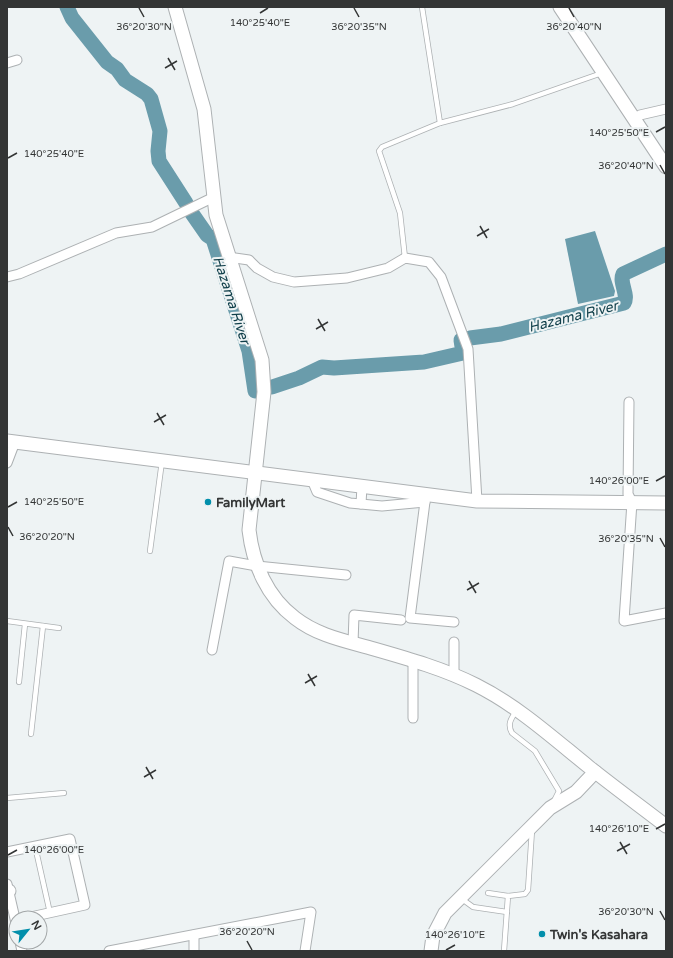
<svg xmlns="http://www.w3.org/2000/svg" width="673" height="958" font-family="'Varela Round',sans-serif">
  <style>
    .water { fill: #6a9cab }
    .lines { fill: none; stroke-linecap: round; stroke-linejoin: round }
    .river { stroke: #6a9cab; stroke-width: 15 }
    .lane-casing { stroke: #adb1b3; stroke-width: 6 }
    .street-casing { stroke: #adb1b3; stroke-width: 11 }
    .secondary-casing { stroke: #adb1b3; stroke-width: 15 }
    .lane { stroke: #fff; stroke-width: 4.5 }
    .street { stroke: #fff; stroke-width: 9 }
    .secondary { stroke: #fff; stroke-width: 13 }
    .ticks { fill: none; stroke: #333535; stroke-width: 1.5 }
    .poi-dot { fill: #028fab; stroke: #eef3f4; stroke-width: 1.5 }
    .labels { text-anchor: middle; stroke-width: 4; stroke-linejoin: round; paint-order: stroke }
    .poi-label { font-size: 13px; font-weight: bold; fill: #333535; stroke: #eef3f4; text-anchor: start }
    .water-label { font-size: 14px; font-style: italic; fill: #0f3e49; stroke: #eef3f4 }
    .ticks-label { font-size: 10px; text-anchor: middle; fill: #333535; stroke: #eef3f4; stroke-width: 4; stroke-linejoin: round; paint-order: stroke }
  </style>
  <rect width="100%" height="100%" fill="#eef3f4"/>
  <!-- water -->
  <polygon class="water" points="595,231 615,291 614,296 578,304 565,239"/>
  <g class="lines">
    <!-- river -->
    <g class="river">
      <polyline points="67,7 72,18 107,62 117,69 125,80 147,94 151,99 160,131 158,151 159,161 186,203"/>
      <polyline points="191,212 207,235 213,239 249,351 255,391 258,390"/>
      <path d="M470 338 501 334 624 303C629 295 619 283 623 274L666 254"/>
      <polyline points="272,387 299,378 322,367 334,368 424,362 463,353 461,340"/>
    </g>
    <defs>
      <g id="lane">
        <polyline points="422,7 440,123"/>
        <polyline points="405,258 400,213 379,151 382,147 440,123 513,104 602,73"/>
        <polyline points="150,551 162,461"/>
        <polyline points="7,621 59,628"/>
        <polyline points="19,682 25,624"/>
        <path d="M516 711C511 719 507 724 512 733L535 751 559 791 554 801"/>
        <polyline points="31,734 43,626"/>
        <polyline points="7,798 64,793"/>
        <polyline points="35,846 50,913"/>
        <polyline points="488,893 508,896"/>
        <polyline points="462,899 473,907 507,912"/>
        <polyline points="504,951 508,896 525,894 528,890 532,830"/>
      </g>
      <g id="street">
        <polyline points="7,63 17,60"/>
        <polyline points="634,119 640,115 666,109"/>
        <polyline points="228,257 249,260 257,268 273,277 294,282 347,278 388,268 405,258 429,262 441,277 468,349 477,501"/>
        <polyline points="7,277 19,274 116,233 152,227 212,198"/>
        <polyline points="629,402 628,494 632,502 624,621 666,613"/>
        <polyline points="7,463 15,442"/>
        <polyline points="312,480 317,492 350,503 382,506 425,502"/>
        <polyline points="426,494 410,618 454,622"/>
        <polyline points="361,504 362,486"/>
        <polyline points="454,642 454,675"/>
        <polyline points="353,643 354,615 401,620"/>
        <polyline points="212,650 229,561 257,566 346,575"/>
        <polyline points="413,718 413,660"/>
        <polyline points="7,852 70,839 85,905 26,918"/>
        <polyline points="7,884 16,923"/>
        <polyline points="20,942 22,951"/>
        <polyline points="109,951 311,912 305,951"/>
        <polyline points="194,951 194,935"/>
      </g>
      <g id="secondary">
        <path d="M175 7 204 109 216 215 262 360 264 392 249 530C253 564 267 597 295 618 318 636 346 641 374 649 409 659 444 669 476 685 518 706 553 738 589 767 614 787 640 806 666 826"/>
        <polyline points="560,7 666,167"/>
        <polyline points="7,441 477,501 666,503"/>
        <polyline points="7,891 9,891"/>
        <polyline points="431,951 433,936 445,913 550,808 576,792 595,772"/>
      </g>
    </defs>
    <!-- lane casing -->
    <use href="#lane" class="lane-casing"/>
    <!-- street casing -->
    <use href="#street" class="street-casing"/>
    <!-- secondary casing -->
    <use href="#secondary" class="secondary-casing"/>
    <!-- lane -->
    <use href="#lane" class="lane"/>
    <!-- street -->
    <use href="#street" class="street"/>
    <!-- secondary -->
    <use href="#secondary" class="secondary"/>
  </g>
  <!-- ticks -->
  <path class="ticks" d="M139 8 144 17M354 8 359 17M569 8 574 17M260 13 268 8M168 58 175 70M165 68 177 61M656 132 665 127M8 158 17 153M660 165 665 174M480 226 487 238M477 236 489 229M318 319 325 331M316 329 328 322M157 413 164 425M154 422 166 415M656 481 665 476M8 507 17 502M8 527 13 536M660 538 665 547M469 581 476 593M467 590 479 583M308 674 315 686M305 683 317 676M146 767 153 779M144 777 156 770M656 829 665 824M620 842 627 854M617 851 630 844M8 855 17 850M660 911 665 920M247 941 252 950M446 950 455 945"/>
  <!-- markers -->
  <g class="poi-dot">
    <circle cx="208" cy="502" r="4"/>
    <circle cx="542" cy="934" r="4"/>
  </g>
  <g class="labels">
    <!-- poi labels -->
    <g class="poi-label">
      <text x="216" y="507">FamilyMart</text>
      <text x="550" y="939">Twin's Kasahara</text>
    </g>
    <!-- water labels -->
    <g class="water-label">
      <text transform="translate(232 300) rotate(72)" y="5">Hazama River</text>
      <text transform="translate(573 316) rotate(-14)" y="5">Hazama River</text>
    </g>
  </g>
  <g class="ticks-label">
    <text x="260" y="26">140°25'40"E</text>
    <text x="144" y="30">36°20'30"N</text>
    <text x="359" y="30">36°20'35"N</text>
    <text x="574" y="30">36°20'40"N</text>
    <text x="619" y="136">140°25'50"E</text>
    <text x="54" y="157">140°25'40"E</text>
    <text x="626" y="169">36°20'40"N</text>
    <text x="619" y="484">140°26'00"E</text>
    <text x="54" y="505">140°25'50"E</text>
    <text x="47" y="540">36°20'20"N</text>
    <text x="626" y="542">36°20'35"N</text>
    <text x="619" y="832">140°26'10"E</text>
    <text x="54" y="853">140°26'00"E</text>
    <text x="626" y="915">36°20'30"N</text>
    <text x="247" y="935">36°20'20"N</text>
    <text x="455" y="938">140°26'10"E</text>
  </g>
  <!-- border -->
  <rect width="673" height="958" fill="none" stroke="#333535" stroke-width="16"/>
  <!-- north arrow -->
  <g transform="translate(28 930) rotate(60)"><circle r="19" fill="#eef3f4" stroke="#a3a7a8"/>
  <path d="M0-3L7 15L0 10L-7 15Z" fill="#028fab"/>
  <text y="-6" font-size="11" font-weight="bold" text-anchor="middle" fill="#333535">N</text>
  </g>
</svg>
